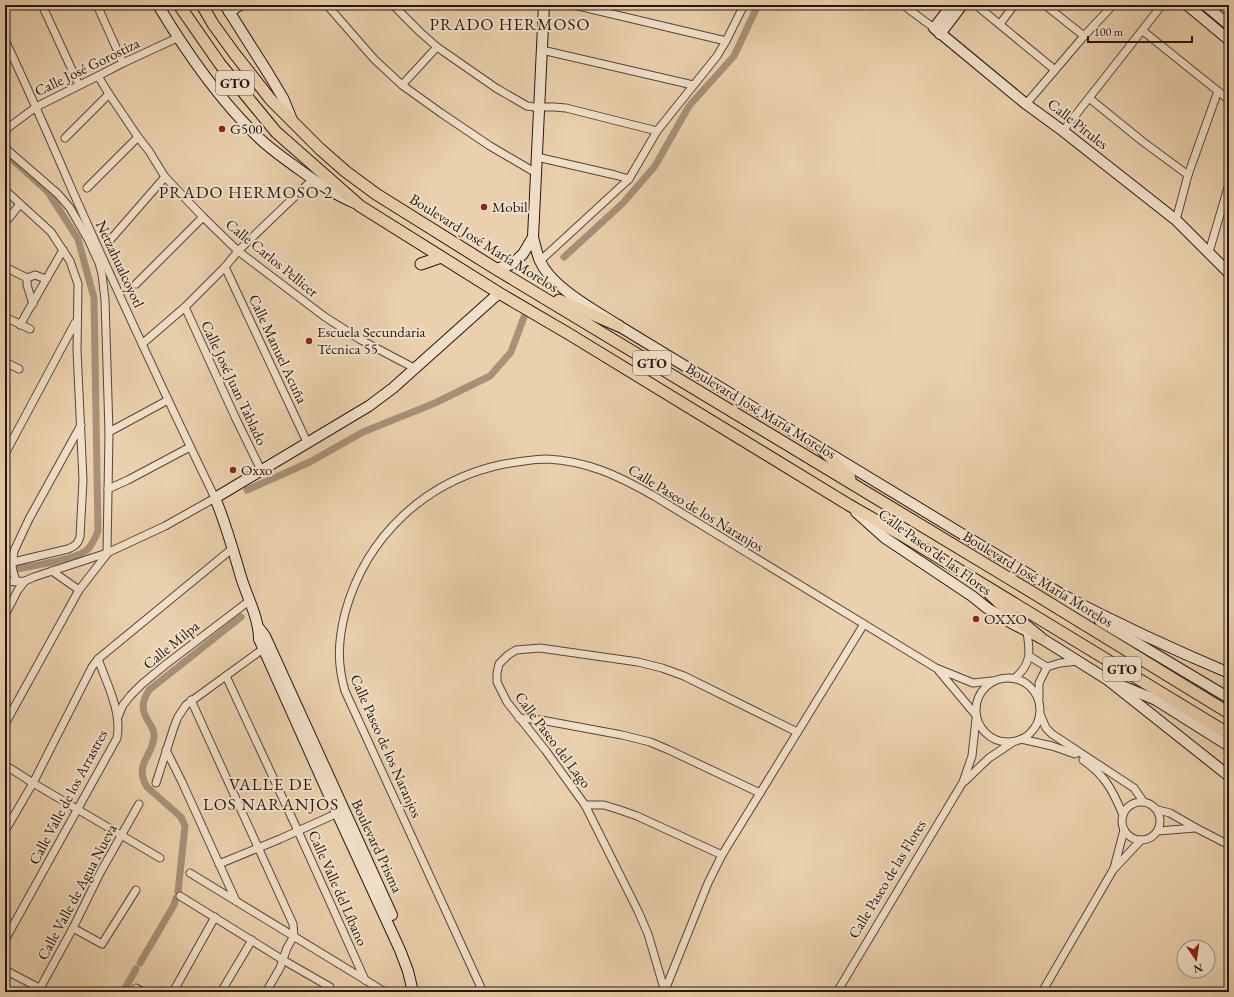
<svg xmlns="http://www.w3.org/2000/svg" width="1234" height="997" font-family="'EB Garamond',serif">
  <style>
    .lines { fill: none; stroke-linecap: round; stroke-linejoin: round }
    .canal { stroke: #a79178; stroke-width: 7 }
    .street-casing { stroke: #564538; stroke-width: 9 }
    .secondary-casing { stroke: #251712; stroke-width: 12 }
    .primary-casing { stroke: #251712; stroke-width: 13 }
    .street { stroke: #f1e0c9; stroke-width: 7 }
    .secondary { stroke: #f1e0c9; stroke-width: 10 }
    .primary { stroke: #ead0ac; stroke-width: 11 }
    .poi-dot { fill: #8f2418; stroke: #f1e0c9; stroke-width: 1.5 }
    .labels { text-anchor: middle; stroke-width: 4; stroke-linejoin: round; paint-order: stroke }
    .shield { fill: #f1e0c9; stroke: #625349; stroke-width: 1 }
    .shield-label { font-size: 14px; font-weight: bold; fill: #251712 }
    .street-label { font-size: 15px; fill: #251712; stroke: #f1e0c9 }
    .poi-label { font-size: 15px; fill: #251712; stroke: #f1e0c9; text-anchor: start }
    .quarter-label { font-size: 17px; letter-spacing: 1px; fill: #251712; stroke: #f1e0c9 }
  </style>
  <rect width="100%" height="100%" fill="#ead0ac"/>
  <filter id="stains"><feTurbulence type="fractalNoise" baseFrequency=".005" numOctaves="4"/><feColorMatrix values="0 0 0 0 .2 0 0 0 0 .09 0 0 0 0 .02 0 0 0 .5 -.17"/></filter>
  <radialGradient id="worn" r=".72"><stop offset=".6" stop-color="#630" stop-opacity="0"/><stop offset="1" stop-color="#630" stop-opacity=".3"/></radialGradient>
  <g class="lines">
    <!-- canal -->
    <g class="canal">
      <path d="M5 153 48 192 78 239 94 298 98 531C95 538 93 544 87 550 74 561 24 567 5 571"/>
      <polyline points="564,257 623,203 655,166 689,106 734,56 758,5"/>
      <polyline points="247,490 310,462 363,432 435,403 490,376 511,352 524,317"/>
      <path d="M178 892 185 826 181 817 147 787C133 762 154 757 154 735 154 730 152 728 150 724 141 711 141 703 149 690L241 617"/>
      <polyline points="140,963 174,905 176,898"/>
      <polyline points="123,992 136,969"/>
    </g>
    <defs>
      <g id="street">
        <polyline points="42,5 79,85"/>
        <polyline points="97,5 123,63"/>
        <polyline points="327,5 374,59 402,85 441,113 490,146 536,173"/>
        <polyline points="393,5 420,32 437,47 496,88 515,99 527,106 534,107 554,107 566,108 657,131"/>
        <polyline points="574,5 726,41"/>
        <polyline points="903,5 934,28"/>
        <polyline points="976,5 1055,70"/>
        <polyline points="1045,5 1084,36"/>
        <polyline points="1000,24 1014,5"/>
        <polyline points="1143,31 1229,100"/>
        <path d="M5 40C29 91 51 141 73 192 119 295 166 397 215 498L165 526 107 553 34 577 25 581 5 582"/>
        <polyline points="542,50 693,85"/>
        <polyline points="98,76 109,94 138,137 149,151 165,177 203,217 238,251 325,317 361,340 416,369"/>
        <polyline points="402,85 437,47"/>
        <polyline points="1089,98 1142,141 1188,175"/>
        <polyline points="1026,104 1084,36 1112,6 1110,5"/>
        <polyline points="5,130 36,107 98,76 123,63 177,38"/>
        <polyline points="1063,131 1162,5"/>
        <polyline points="65,138 109,94"/>
        <polyline points="5,148 58,194 70,208 88,239 99,263 102,274 105,300 109,432 107,553"/>
        <polyline points="537,157 615,175 629,179"/>
        <polyline points="87,188 138,137"/>
        <path d="M5 190 51 232 70 261 78 284 77 350 83 480 80 537C78 544 75 546 68 549L5 564"/>
        <polyline points="1176,220 1188,175 1218,91"/>
        <polyline points="5,223 20,204"/>
        <polyline points="111,239 165,177"/>
        <polyline points="1209,252 1229,184"/>
        <polyline points="540,261 629,179 657,131 717,56 726,41 744,5"/>
        <polyline points="5,267 27,278"/>
        <polyline points="225,267 307,442"/>
        <polyline points="27,278 27,285 33,304"/>
        <polyline points="27,278 35,275 46,279"/>
        <polyline points="136,284 203,217"/>
        <polyline points="185,307 236,419 261,470"/>
        <polyline points="5,317 30,329"/>
        <polyline points="20,325 63,250"/>
        <polyline points="142,344 185,307 225,267 238,251 313,179"/>
        <polyline points="5,362 19,369"/>
        <polyline points="109,432 168,400"/>
        <polyline points="5,454 75,323"/>
        <polyline points="108,489 128,480 190,447"/>
        <polyline points="52,571 79,590"/>
        <polyline points="16,582 12,567 14,551 29,519 81,425"/>
        <polyline points="5,615 18,590 25,581"/>
        <polyline points="1029,656 1047,667"/>
        <polyline points="939,671 975,714"/>
        <polyline points="226,676 298,831 365,980"/>
        <circle cx="1008" cy="710" r="32"/>
        <path d="M1015 678C1032 663 1030 652 1027 632"/>
        <polyline points="1039,699 1039,683 1047,667 1060,663 1078,661"/>
        <polyline points="191,700 293,924 294,936 287,948 280,968 266,992"/>
        <polyline points="1040,714 1046,728 1052,734 1134,788 1143,801"/>
        <polyline points="118,717 123,705 131,695 142,684 165,665 249,601"/>
        <polyline points="519,718 541,720 622,735 650,742 669,750 760,793"/>
        <polyline points="5,724 79,590 107,554"/>
        <polyline points="1021,739 1052,746 1075,754"/>
        <polyline points="166,750 182,782 236,901"/>
        <path d="M1083 760C1105 775 1113 791 1123 815"/>
        <polyline points="5,765 33,783 160,858"/>
        <polyline points="965,781 989,758 1013,742"/>
        <polyline points="156,783 174,727 178,717 186,705 267,646"/>
        <circle cx="1141" cy="821" r="19"/>
        <polyline points="585,805 604,805 620,810 637,816 722,855"/>
        <polyline points="1158,810 1170,813 1196,828 1229,845"/>
        <polyline points="5,831 33,783 92,667 98,659 233,548"/>
        <polyline points="1158,831 1195,828"/>
        <polyline points="219,864 280,839 340,812"/>
        <polyline points="1114,868 1124,830"/>
        <polyline points="190,873 385,992"/>
        <polyline points="180,896 283,960 330,987"/>
        <polyline points="73,928 102,944 136,890"/>
        <path d="M5 940 117 738C122 712 107 684 98 659"/>
        <polyline points="5,970 47,992"/>
        <polyline points="136,988 143,992"/>
        <polyline points="665,990 708,883 722,855 864,624"/>
        <polyline points="38,992 73,928 100,873 139,804"/>
        <polyline points="173,992 215,917"/>
        <polyline points="221,992 252,940"/>
        <path d="M483 992 345 691C337 663 338 641 345 613 366 536 426 480 504 464 518 462 533 459 547 459 588 461 619 476 654 496L936 668 973 683 992 681"/>
        <polyline points="665,992 648,934 638,911 585,805 546,751 507,702 497,682 497,673 499,664 508,655 516,650 540,648 638,662 662,668 684,676 797,732"/>
        <polyline points="837,992 963,782 972,756 976,719"/>
        <polyline points="1042,992 1113,870 1141,840"/>
      </g>
      <g id="secondary">
        <path d="M158 5C186 52 218 98 257 136 270 149 285 159 300 170 318 183 335 195 355 203"/>
        <polyline points="225,5 268,73 283,98 292,120"/>
        <polyline points="952,5 934,28 1026,104 1063,131 1176,220 1229,273"/>
        <polyline points="1187,5 1229,40"/>
        <polyline points="1205,5 1229,25"/>
        <polyline points="229,12 240,5"/>
        <polyline points="940,34 962,5"/>
        <path d="M533 237C535 245 537 254 540 261 552 288 595 310 619 326L1061 594C1116 623 1172 649 1229 673"/>
        <polyline points="496,269 512,264 523,254 533,237 544,5"/>
        <polyline points="856,512 885,538 972,596 987,608 1013,624 1041,638 1108,680 1229,776"/>
        <polyline points="1100,621 1229,698"/>
        <polyline points="259,628 265,636 392,915"/>
        <polyline points="1120,685 1156,700 1229,746"/>
        <path d="M413 992 408 971 400 950 337 813 259 639C259 618 247 597 241 577 233 550 226 524 215 498L369 406 393 388 499 293"/>
      </g>
      <g id="primary">
        <polyline points="179,5 220,64 276,132 360,206 499,293 569,334 849,505 905,537 1229,734"/>
        <polyline points="202,5 213,24 234,53 271,100 320,149 345,171 376,194 496,269 1025,588 1229,713"/>
        <polyline points="421,264 441,257"/>
        <polyline points="559,300 619,326"/>
        <polyline points="822,449 850,478"/>
        <polyline points="990,594 1008,611 1041,638"/>
      </g>
    </defs>
    <!-- street casing -->
    <use href="#street" class="street-casing"/>
    <!-- secondary casing -->
    <use href="#secondary" class="secondary-casing"/>
    <!-- primary casing -->
    <use href="#primary" class="primary-casing"/>
    <!-- street -->
    <use href="#street" class="street"/>
    <!-- secondary -->
    <use href="#secondary" class="secondary"/>
    <!-- primary -->
    <use href="#primary" class="primary"/>
  </g>
  <!-- markers -->
  <g class="poi-dot">
    <circle cx="222" cy="129" r="4"/>
    <circle cx="484" cy="207" r="4"/>
    <circle cx="309" cy="341" r="4"/>
    <circle cx="233" cy="470" r="4"/>
    <circle cx="976" cy="619" r="4"/>
  </g>
  <g class="labels">
    <!-- shield labels -->
    <g class="shield">
      <rect x="216" y="71" width="38" height="24" rx="3"/>
      <rect x="633" y="351" width="38" height="24" rx="3"/>
      <rect x="1103" y="657" width="38" height="24" rx="3"/>
    </g>
    <g class="shield-label">
      <text x="235" y="88">GTO</text>
      <text x="652" y="368">GTO</text>
      <text x="1122" y="674">GTO</text>
    </g>
    <!-- street labels -->
    <g class="street-label">
      <text transform="translate(87 67) rotate(-26)" y="5">Calle José Gorostiza</text>
      <text transform="translate(1078 124) rotate(38)" y="5">Calle Pirules</text>
      <text transform="translate(484 243) rotate(32)" y="5">Boulevard José María Morelos</text>
      <text transform="translate(272 258) rotate(39)" y="5">Calle Carlos Pellicer</text>
      <text transform="translate(120 264) rotate(65)" y="5">Netzahualcoyotl</text>
      <text transform="translate(278 349) rotate(65)" y="5">Calle Manuel Acuña</text>
      <text transform="translate(234 383) rotate(65)" y="5">Calle José Juan Tablado</text>
      <text transform="translate(761 411) rotate(31)" y="5">Boulevard José María Morelos</text>
      <text transform="translate(696 508) rotate(31)" y="5">Calle Paseo de los Naranjos</text>
      <text transform="translate(935 552) rotate(36)" y="5">Calle Paseo de las Flores</text>
      <text transform="translate(1038 579) rotate(31)" y="5">Boulevard José María Morelos</text>
      <text transform="translate(171 645) rotate(-39)" y="5">Calle Milpa</text>
      <text transform="translate(553 740) rotate(53)" y="5">Calle Paseo del Lago</text>
      <text transform="translate(386 746) rotate(66)" y="5">Calle Paseo de los Naranjos</text>
      <text transform="translate(68 797) rotate(-62)" y="5">Calle Valle de los Arrastres</text>
      <text transform="translate(377 846) rotate(65)" y="5">Boulevard Prisma</text>
      <text transform="translate(887 879) rotate(-59)" y="5">Calle Paseo de las Flores</text>
      <text transform="translate(338 888) rotate(66)" y="5">Calle Valle del Líbano</text>
      <text transform="translate(77 892) rotate(-62)" y="5">Calle Valle de Agua Nueva</text>
    </g>
    <!-- poi labels -->
    <g class="poi-label">
      <text x="230" y="134">G500</text>
      <text x="492" y="212">Mobil</text>
      <text x="317" y="337">Escuela Secundaria<tspan x="317" dy="17">Técnica 55</tspan></text>
      <text x="241" y="475">Oxxo</text>
      <text x="984" y="624">OXXO</text>
    </g>
    <!-- quarter labels -->
    <g class="quarter-label">
      <text x="510" y="30">PRADO HERMOSO</text>
      <text x="246" y="198">PRADO HERMOSO 2</text>
      <text x="271" y="790">VALLE DE<tspan x="271" dy="20">LOS NARANJOS</tspan></text>
    </g>
  </g>
  <!-- margin -->
  <rect width="1234" height="997" fill="none" stroke="#ead0ac" stroke-width="20"/>
  <rect x="6" y="6" width="1222" height="985" fill="none" stroke="#251712" stroke-width="2"/>
  <rect x="10" y="10" width="1214" height="977" fill="none" stroke="#251712"/>
  <!-- north arrow -->
  <g transform="translate(1196 959) rotate(167)"><circle r="19" fill="#f1e0c9" stroke="#9f9080"/>
  <path d="M0-3L7 15L0 10L-7 15Z" fill="#8f2418"/>
  <text y="-6" font-size="11" font-weight="bold" text-anchor="middle" fill="#251712">N</text>
  </g>
  <!-- scale -->
  <path d="M1088 36v6h104v-6" fill="none" stroke="#251712" stroke-width="2"/>
  <text x="1094" y="36" font-size="12" fill="#251712" stroke="#f1e0c9" stroke-width="3" paint-order="stroke">100 m</text>
  <rect width="100%" height="100%" filter="url(#stains)"/>
  <rect width="100%" height="100%" fill="url(#worn)"/>
</svg>
